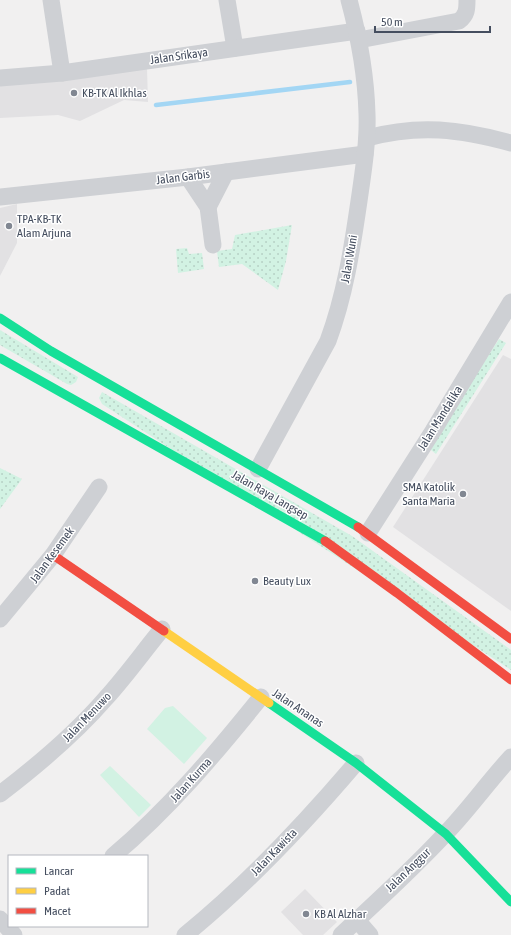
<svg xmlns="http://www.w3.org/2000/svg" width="511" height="935" font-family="'Asap Condensed',sans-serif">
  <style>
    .education { fill: #e2e1e3 }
    .grass { fill: #d2f2e3 }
    .garden { fill: url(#garden-dots) }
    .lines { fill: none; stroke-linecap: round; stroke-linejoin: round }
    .stream { stroke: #a3d6f4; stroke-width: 4.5 }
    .street { stroke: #ced0d4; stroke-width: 17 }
    .fast { stroke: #16e098; stroke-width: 9 }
    .slow { stroke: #ffcf43; stroke-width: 9 }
    .jam { stroke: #f24e42; stroke-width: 9 }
    .poi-dot { fill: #818792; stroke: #fff; stroke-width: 1.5 }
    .labels { text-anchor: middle; stroke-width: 3; stroke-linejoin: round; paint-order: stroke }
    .street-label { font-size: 12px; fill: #454e5f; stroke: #fff }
    .poi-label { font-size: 12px; fill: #454e5f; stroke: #fff; text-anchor: start }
  </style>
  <defs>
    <pattern id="garden-dots" width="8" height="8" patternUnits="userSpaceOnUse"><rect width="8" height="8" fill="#d2f2e3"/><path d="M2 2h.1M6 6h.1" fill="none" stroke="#b6d1c5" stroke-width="1.8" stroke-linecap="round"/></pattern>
  </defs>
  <rect width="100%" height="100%" fill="#f1f0f0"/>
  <!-- education -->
  <g class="education">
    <polygon points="147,68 148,102 124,100 80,121 58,115 0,118 0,86"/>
    <polygon points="17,204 17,243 0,276 0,208"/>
    <polygon points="503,355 511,359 511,611 393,527"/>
    <polygon points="305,889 337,922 323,935 303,935 281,912"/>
  </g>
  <!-- grass -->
  <g class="grass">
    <polygon points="173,706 207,738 184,764 147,729 165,708"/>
    <polygon points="110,766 151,805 139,817 100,775"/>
  </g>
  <!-- garden -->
  <g class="garden">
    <polygon points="292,225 286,261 278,290 242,264 219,267 217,251 232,249 235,235"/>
    <polygon points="187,248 189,254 202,253 204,269 178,273 176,249"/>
    <polygon points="0,330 78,377 76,382 71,385 67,384 0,345"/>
    <polygon points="499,339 506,343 436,454 431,450 430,446"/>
    <polygon points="102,392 352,536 511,650 511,670 102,404 99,398"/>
    <polygon points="0,468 22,479 0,509"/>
  </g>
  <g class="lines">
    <!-- stream -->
    <polyline class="stream" points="156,105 350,82"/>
    <!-- street -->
    <g class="street">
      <polyline points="51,0 62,73"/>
      <polyline points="227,0 235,48"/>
      <path d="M359 40 459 21C467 15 467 9 467 0"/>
      <polyline points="0,78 62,73 357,31"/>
      <path d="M367 138C419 124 460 129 511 143"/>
      <polyline points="188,177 208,207 213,245"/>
      <polyline points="0,197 188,177 365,154"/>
      <polyline points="208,207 226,172"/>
      <path d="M258 469 328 341C345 295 352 249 359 201 363 173 368 143 367 114 366 75 359 37 349 0"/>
      <polyline points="368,533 433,431 511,302"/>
      <polyline points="0,619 53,555 99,487"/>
      <path d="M0 794C38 765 75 734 106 698 126 676 143 652 162 629"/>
      <path d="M113 856C169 809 215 754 261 697"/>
      <polyline points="0,919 14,935"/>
      <polyline points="357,920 370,935"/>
      <path d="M185 935C248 884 304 824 356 763"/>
      <path d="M341 935C376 902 413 869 446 833 469 809 488 782 511 757"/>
    </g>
    <!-- fast -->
    <g class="fast">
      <polyline points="0,318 51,351 358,527"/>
      <polyline points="0,358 325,541"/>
      <polyline points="269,703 356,763 446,834 511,902"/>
    </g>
    <!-- slow -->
    <polyline class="slow" points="164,631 269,703"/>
    <!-- jam -->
    <g class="jam">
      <polyline points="358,527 511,639"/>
      <polyline points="325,541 397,593 511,680"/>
      <polyline points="53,555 164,631"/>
    </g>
  </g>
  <!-- markers -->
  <g class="poi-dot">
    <circle cx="74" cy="93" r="4"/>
    <circle cx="9" cy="226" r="4"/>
    <circle cx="463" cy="494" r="4"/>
    <circle cx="255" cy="581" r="4"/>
    <circle cx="306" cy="914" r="4"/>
  </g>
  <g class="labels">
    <!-- street labels -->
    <g class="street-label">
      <text transform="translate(179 56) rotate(-8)" y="4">Jalan Srikaya</text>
      <text transform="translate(183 177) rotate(-7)" y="4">Jalan Garbis</text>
      <text transform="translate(349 259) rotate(-80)" y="4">Jalan Wuni</text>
      <text transform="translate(440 418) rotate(-58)" y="4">Jalan Mandalika</text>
      <text transform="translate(270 495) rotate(30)" y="4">Jalan Raya Langsep</text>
      <text transform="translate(52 555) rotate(-54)" y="4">Jalan Kesemek</text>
      <text transform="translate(298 708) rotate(34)" y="4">Jalan Ananas</text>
      <text transform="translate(87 717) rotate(-46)" y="4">Jalan Menuwo</text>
      <text transform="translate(191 780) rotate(-48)" y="4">Jalan Kurma</text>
      <text transform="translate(274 852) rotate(-46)" y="4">Jalan Kawista</text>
      <text transform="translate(408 870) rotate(-44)" y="4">Jalan Anggur</text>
    </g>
    <!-- poi labels -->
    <g class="poi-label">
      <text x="82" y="97">KB-TK Al Ikhlas</text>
      <text x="17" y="223">TPA-KB-TK<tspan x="17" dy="14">Alam Arjuna</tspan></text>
      <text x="455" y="491" text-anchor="end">SMA Katolik<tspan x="455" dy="14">Santa Maria</tspan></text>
      <text x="263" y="585">Beauty Lux</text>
      <text x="314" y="918">KB Al Alzhar</text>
    </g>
  </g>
  <!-- legend -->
  <rect x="8" y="855" width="140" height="72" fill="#ffffff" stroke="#b5b8bf"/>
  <rect x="16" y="868" width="20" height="6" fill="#16e098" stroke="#b5b8bf"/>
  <text x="44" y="875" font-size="12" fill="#454e5f">Lancar</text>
  <rect x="16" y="888" width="20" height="6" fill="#ffcf43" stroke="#b5b8bf"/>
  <text x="44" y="895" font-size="12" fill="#454e5f">Padat</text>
  <rect x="16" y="908" width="20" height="6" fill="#f24e42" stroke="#b5b8bf"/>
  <text x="44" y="915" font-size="12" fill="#454e5f">Macet</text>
  <!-- scale -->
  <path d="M375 26v6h115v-6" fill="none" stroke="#454e5f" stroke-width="2"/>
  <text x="381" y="26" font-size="12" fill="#454e5f" stroke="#ffffff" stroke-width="3" paint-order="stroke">50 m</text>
</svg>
